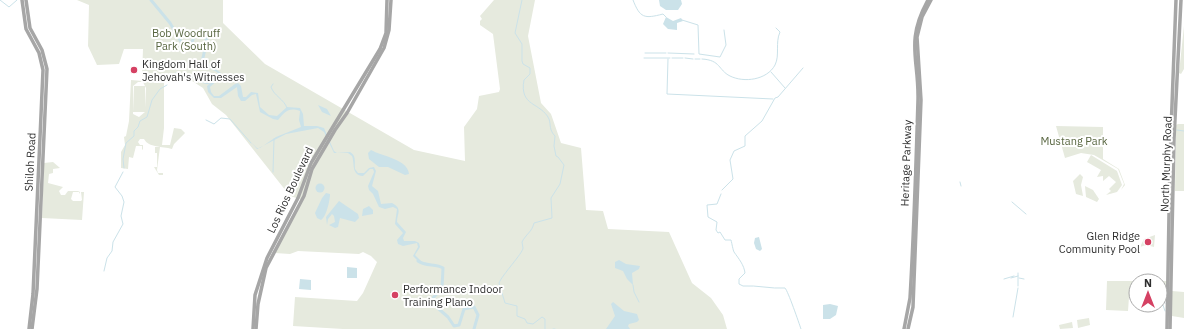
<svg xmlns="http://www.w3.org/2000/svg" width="1184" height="329" font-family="'IBM Plex Sans',sans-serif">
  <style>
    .green { fill: #e6eade; fill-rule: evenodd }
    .water { fill: #cbe2e9 }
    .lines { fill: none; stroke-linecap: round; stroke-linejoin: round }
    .stream { stroke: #cbe2e9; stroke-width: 1 }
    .river { stroke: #cbe2e9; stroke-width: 3 }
    .major { stroke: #a6a6a6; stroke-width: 3.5 }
    .poi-dot { fill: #d54163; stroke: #fff; stroke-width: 1.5 }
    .labels { text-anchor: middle; stroke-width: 4; stroke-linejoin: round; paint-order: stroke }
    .park-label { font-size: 11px; fill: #586640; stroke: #fff }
    .poi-label { font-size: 11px; fill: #2e2e2e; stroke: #fff; text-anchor: start }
    .street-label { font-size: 11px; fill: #2e2e2e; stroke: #fff }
  </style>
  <rect width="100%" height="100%" fill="#fff"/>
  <!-- green -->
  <g class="green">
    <polygon points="77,0 223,0 223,23 265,64 414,150 465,161 464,127 477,109 479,96 499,92 500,89 493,34 480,25 480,21 482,19 480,16 494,0 535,0 528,36 541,103 551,114 561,143 581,148 586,210 603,211 608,229 669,232 692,283 711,298 723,315 727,329 343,329 293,326 295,297 357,301 363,293 377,262 371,256 363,252 359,254 298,251 290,254 275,253 303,200 290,196 226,115 212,104 203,88 189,79 168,79 142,76 143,49 124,49 119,64 97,65 88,46 89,5"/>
    <polygon points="1184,26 1184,69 1181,74 1179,73"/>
    <path d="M131 80 164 83V128L162 145H170L174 128 181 129 185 133 174 144 172 149C162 146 149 148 144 139H140L138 142 140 145H143V149L142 150V146H136L133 158 129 157 128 169 121 168V152L125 145 124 137 126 136 129 121ZM138 82H143L146 88 145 108V86H134L133 112H145L139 117 133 114V86Z"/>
    <polygon points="1178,124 1184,124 1184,191 1175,191 1176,125"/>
    <polygon points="1056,126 1103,127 1103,159 1119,169 1125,185 1121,190 1124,184 1118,169 1094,155 1081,153 1065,158"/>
    <polygon points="155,147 160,147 157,170 158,173 163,173 163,175 159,175 154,167 157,167 157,153 155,153"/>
    <polygon points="1091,155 1117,171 1122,185 1117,192 1106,195 1111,191 1109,189 1116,182 1109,176 1103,181 1103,176 1097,177 1101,170 1087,162"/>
    <polygon points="53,162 60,168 53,169 53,173 49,174 48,183 63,187 59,191 61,195 65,195 68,191 78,191 80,192 79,194 79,192 73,192 71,199 73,201 81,201 82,200 81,192 84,192 82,220 42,218 44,163"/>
    <polygon points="1080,174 1083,177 1081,185 1083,196 1076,194 1073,181"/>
    <polygon points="1085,186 1093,190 1099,199 1097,202 1086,197"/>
    <polygon points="1155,235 1154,247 1146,245 1140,247 1144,239"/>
    <polygon points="1107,281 1167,281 1166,297 1160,297 1160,281 1136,281 1136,296 1129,297 1128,311 1106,310"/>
    <polygon points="1172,291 1184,292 1184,318 1172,316"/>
    <polygon points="1089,318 1090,325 1078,328 1077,320"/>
    <polygon points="1072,322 1073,328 1060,329 1059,325"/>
  </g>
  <!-- water -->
  <g class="water">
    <polygon points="659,0 681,0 682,4 678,10 666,10 660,6"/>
    <polygon points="666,17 673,21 681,18 683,21 677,23 677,30 668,29 663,24"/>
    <path d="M201 59 221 73V77L210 87 211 92 214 96H219L235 84 238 83 241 86 243 97H246L251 92 258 93 260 107 269 115 277 116 287 107 300 108 303 114 304 126H317L324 128 334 151 337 153 350 152C357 156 354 162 355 169L358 173H364L369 168 374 167 376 171 372 186 378 191 381 204 392 203C403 209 397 213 397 222L406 232 403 238 404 241H415L419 243 420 247 415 255 422 262 420 263 413 256 418 247 417 243 403 246 398 244 397 240 403 233 395 224 397 209 393 207 385 209 379 207 373 194 369 190 368 186 374 172 373 169H370L363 176C351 175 355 164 352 156L348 153H334L324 132 318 128 286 134 257 149 251 142 257 148H260L276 137 301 127 299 120 300 111C288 107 285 112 278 120L273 119 260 112 256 94 252 95 245 101H241L238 96 237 87 221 98H214L208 92 207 86 217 78 219 74C214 68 203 69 201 59Z"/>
    <polygon points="318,105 327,109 331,116 322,112"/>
    <path d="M371 150C381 156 408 159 409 174L405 175 388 167H379L369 159 368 153Z"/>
    <circle cx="320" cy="188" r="4.5"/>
    <path d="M326 193 330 194C330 201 326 217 321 220L317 218 315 213 322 198Z"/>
    <polygon points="339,201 358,214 359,218 355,222 340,218 338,227 335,228 329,225 335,222 334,216 332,214 328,219 327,225 326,217"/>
    <polygon points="369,206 373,210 373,214 362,216 363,209"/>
    <polygon points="759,237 762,249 760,251 756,249 754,243 755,238"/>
    <polygon points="619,260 626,264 640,266 639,269 632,273 633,285 627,279 623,271 615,268 615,262"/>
    <polygon points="347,267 357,268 357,278 347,278"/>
    <polygon points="300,279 311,280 311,290 299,289"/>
    <polygon points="613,302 624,311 637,314 639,320 637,322 629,324 628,326 630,329 606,329 615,316 611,304"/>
    <polygon points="830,304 838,306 836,315 830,319 823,319 823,305"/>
  </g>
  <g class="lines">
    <!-- stream -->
    <g class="stream">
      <polyline points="0,0 9,7 17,0"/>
      <path d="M522 0 515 33 522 44V61L523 64 530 68V74L524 80C519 107 541 102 549 119 551 125 549 130 555 136L554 146 556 156 558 157 564 165 560 184 551 198 552 218 534 223C532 232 526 234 522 242 522 244 523 246 523 248 523 253 502 275 499 283L505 303 517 306V316L525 319 527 323 533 324 542 317 545 319V329"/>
      <path d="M633 0C640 18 644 19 663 14L666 17"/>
      <polyline points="682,20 698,25 699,54 720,57 726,45 724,30"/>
      <polyline points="645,53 666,53"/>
      <polyline points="668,53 694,54"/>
      <polyline points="644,58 670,58"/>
      <polyline points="672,58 683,58"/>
      <polyline points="685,58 693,59"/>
      <polyline points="668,59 667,94 773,99"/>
      <polyline points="695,59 700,59"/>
      <path d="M702 59C721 60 718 70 730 76 744 83 767 80 775 65 780 55 775 43 780 32L776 28"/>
      <polyline points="771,72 785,88"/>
      <polyline points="170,81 175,73 179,73 184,77 188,75 204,83 210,84"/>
      <path d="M273 84 271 87C274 96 284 99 287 108"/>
      <polyline points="206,120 214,124 221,118 230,119 251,143"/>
      <polyline points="1177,130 1184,131"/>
      <polyline points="124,168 123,159 126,143 134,136 134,131 138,127 140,121 147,117 152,100 160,89 167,85"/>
      <polyline points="273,172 274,139"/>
      <polyline points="960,182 961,186"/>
      <polyline points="722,190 733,179 730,160 734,151 745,146 745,136 762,121 775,98 778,97 803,68"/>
      <path d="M721 194 717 204 707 205 708 217 717 222 716 230 718 233 720 232 725 240H731C732 244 733 250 734 252 739 259 744 265 745 273L739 279V284L743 286C757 285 771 289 785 288 788 291 799 323 801 329"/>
      <polyline points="1012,202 1026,214"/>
      <polyline points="104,271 107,258 112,251 113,242 123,224 121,216 124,202 122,196 115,187 123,172"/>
      <polyline points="1018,273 1018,286"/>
      <polyline points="1011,278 1018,276"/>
      <polyline points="1019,278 1024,279"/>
      <polyline points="1004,279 1014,276"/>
      <polyline points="633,285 634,292 639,302"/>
      <polyline points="1163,302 1165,303"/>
      <polyline points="1161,305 1163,305 1165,311"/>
      <polyline points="1013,317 1018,288"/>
      <polyline points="553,329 555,329"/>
    </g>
    <!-- river -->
    <g class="river">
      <polyline points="151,0 170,23 183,45 192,42 196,32 199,31 207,40 202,62"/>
      <path d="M418 261C426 267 436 263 443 268L442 288 433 298 432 303 448 317 454 326 459 325 464 309 474 307 478 315 474 329"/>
    </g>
    <!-- major -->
    <g class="major">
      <polyline points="22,0 26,29 39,53 43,70 33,294 29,329"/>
      <polyline points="26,0 30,28 42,50 47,69 37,289 32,329"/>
      <polyline points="253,329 255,295 267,258 298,198 311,163 380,49 386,33 387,0"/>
      <polyline points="256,329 258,304 266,268 304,196 312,169 335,130 347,113 384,48 389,30 391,0"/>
      <path d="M904 329 910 298C914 232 916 166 918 100 919 58 905 42 928 0"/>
      <polyline points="908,329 913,307 921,100 917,37 922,17 931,0"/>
      <polyline points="1167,329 1170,157 1176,0"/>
      <polyline points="1170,329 1174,139 1181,0"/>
    </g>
  </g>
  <!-- markers -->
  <g class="poi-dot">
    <circle cx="134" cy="70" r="4"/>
    <circle cx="1148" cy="242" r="4"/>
    <circle cx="395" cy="295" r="4"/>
  </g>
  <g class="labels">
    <!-- park labels -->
    <g class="park-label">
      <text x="186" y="37">Bob Woodruff<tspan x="186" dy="13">Park (South)</tspan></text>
      <text x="1074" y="145">Mustang Park</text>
    </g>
    <!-- poi labels -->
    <g class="poi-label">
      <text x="142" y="68">Kingdom Hall of<tspan x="142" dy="13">Jehovah's Witnesses</tspan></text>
      <text x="1140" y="240" text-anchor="end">Glen Ridge<tspan x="1140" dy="13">Community Pool</tspan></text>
      <text x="403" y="293">Performance Indoor<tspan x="403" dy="13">Training Plano</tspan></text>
    </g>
    <!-- street labels -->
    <g class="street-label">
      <text transform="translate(30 162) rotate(-87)" y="4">Shiloh Road</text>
      <text transform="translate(906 163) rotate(-88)" y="4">Heritage Parkway</text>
      <text transform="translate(1166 164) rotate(-88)" y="4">North Murphy Road</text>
      <text transform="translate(290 190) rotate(-65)" y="4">Los Rios Boulevard</text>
    </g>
  </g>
  <!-- north arrow -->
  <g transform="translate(1148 293)"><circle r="19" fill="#ffffff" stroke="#ababab"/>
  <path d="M0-3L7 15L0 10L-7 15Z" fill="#d54163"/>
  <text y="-6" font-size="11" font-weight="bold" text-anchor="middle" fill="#2e2e2e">N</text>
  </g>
</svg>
